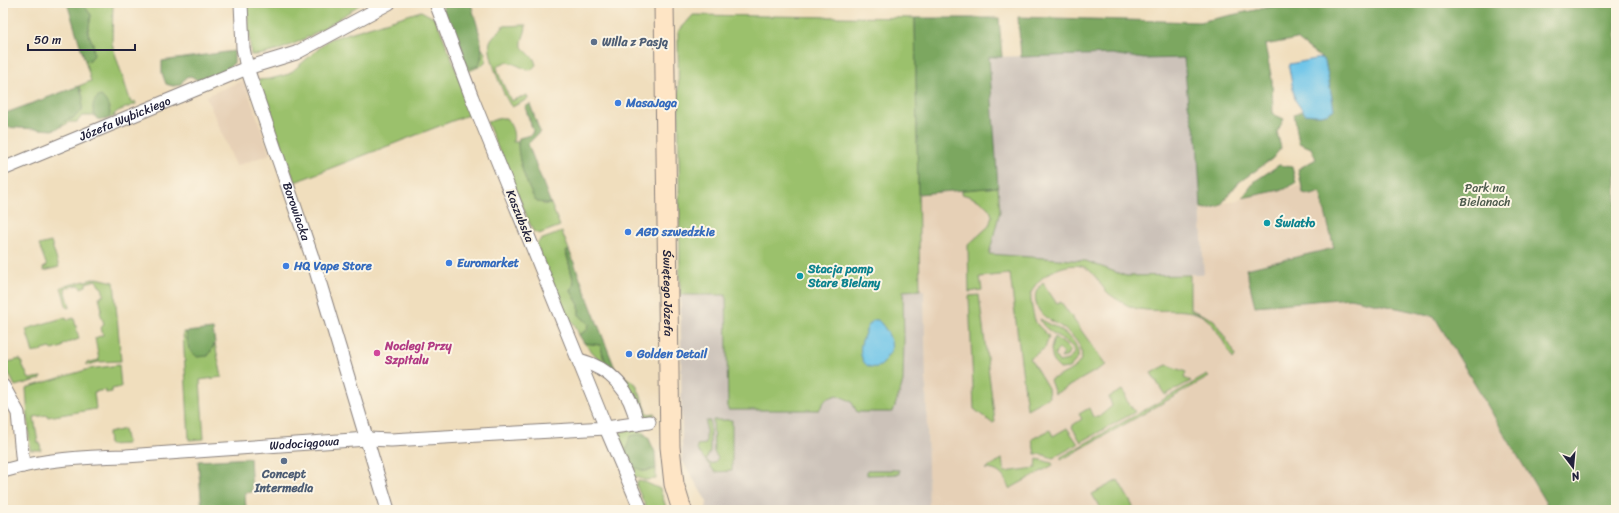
<svg xmlns="http://www.w3.org/2000/svg" width="1619" height="513" font-family="Sriracha,sans-serif">
  <style>
    .built { fill: #e6d0b6 }
    .industrial { fill: #ccc2b9 }
    .green { fill: #9bc16c; stroke: #5e7254 }
    .forest { fill: #7ca760; stroke: #4f644e }
    .water { fill: #6cc4e9; stroke: #477392 }
    .lines { fill: none; stroke-linecap: round; stroke-linejoin: round }
    .street-casing { stroke: #89807c; stroke-width: 15 }
    .secondary-casing { stroke: #89807c; stroke-width: 21 }
    .street { stroke: #fff; stroke-width: 13 }
    .secondary { stroke: #fee5c5; stroke-width: 19 }
    .service-dot { fill: #5c6f8a; stroke: #fcf5e5; stroke-width: 1.5 }
    .shop-dot { fill: #3f7fe0; stroke: #fcf5e5; stroke-width: 1.5 }
    .culture-dot { fill: #0f9aa8; stroke: #fcf5e5; stroke-width: 1.5 }
    .hotel-dot { fill: #d1479c; stroke: #fcf5e5; stroke-width: 1.5 }
    .labels { text-anchor: middle; stroke-width: 4; stroke-linejoin: round; paint-order: stroke }
    .service-label { font-size: 12px; font-weight: bold; fill: #4e5e75; stroke: #fcf5e5; text-anchor: start }
    .shop-label { font-size: 12px; font-weight: bold; fill: #366cbe; stroke: #fcf5e5; text-anchor: start }
    .street-label { font-size: 12px; fill: #22223b; stroke: #fcf5e5 }
    .park-label { font-size: 12px; fill: #4c5a4c; stroke: #fcf5e5 }
    .culture-label { font-size: 12px; font-weight: bold; fill: #0d838f; stroke: #fcf5e5; text-anchor: start }
    .hotel-label { font-size: 12px; font-weight: bold; fill: #b23c85; stroke: #fcf5e5; text-anchor: start }
  </style>
  <rect width="100%" height="100%" fill="#fcf5e5"/>
  <filter id="ink" filterUnits="userSpaceOnUse"><feTurbulence type="fractalNoise" baseFrequency=".025" numOctaves="2"/><feDisplacementMap in="SourceGraphic" scale="8" xChannelSelector="R" yChannelSelector="G"/><feConvolveMatrix kernelMatrix="1 2 1 2 8 2 1 2 1" color-interpolation-filters="sRGB"/></filter>
  <filter id="wash" filterUnits="userSpaceOnUse"><feTurbulence type="fractalNoise" baseFrequency=".012" numOctaves="4" result="noise"/><feDisplacementMap in="SourceGraphic" scale="16" xChannelSelector="R" yChannelSelector="G"/><feGaussianBlur stdDeviation="0.9" result="paint"/><feColorMatrix in="noise" values="0 0 0 0 0 0 0 0 0 0 0 0 0 0 0 0 0 1.4 0 .05"/><feComposite in="paint" operator="in"/></filter>
  <g filter="url(#wash)">
    <rect width="100%" height="100%" fill="#f0debd"/>
    <!-- built -->
    <g class="built">
      <polygon points="244,80 270,154 236,166 206,96"/>
      <polygon points="1318,182 1334,248 1246,269 1344,286 1434,316 1550,510 929,510 925,318 924,291 920,290 918,194 998,187 1000,211 1086,261 1126,276 1190,275 1204,274 1201,208"/>
    </g>
    <!-- industrial -->
    <g class="industrial">
      <polygon points="693,15 915,18 920,290 924,290 929,510 706,510 707,502 682,460 678,32"/>
      <polygon points="1112,54 1144,59 1184,58 1188,104 1197,140 1204,274 1126,276 1086,261 989,254 991,240 1000,211 989,57"/>
    </g>
    <!-- green -->
    <g class="green">
      <polygon points="82,3 113,3 112,44 131,103 135,101 136,104 118,111 113,115 116,116 105,120 93,109 95,116 82,116 77,122 70,122 59,128 65,121 73,118 82,91 79,86 91,81 85,61 90,60 93,44 88,33 91,15"/>
      <path d="M246 3H362C335 22 284 56 251 55Z"/>
      <polygon points="421,11 436,19 473,113 295,182 257,80 270,79 289,74 330,39"/>
      <polygon points="693,15 915,18 920,290 903,291 904,339 903,382 893,412 857,412 851,401 837,395 826,399 819,410 728,410 726,295 680,295 678,32"/>
      <path d="M526 25C526 34 521 38 522 47L534 59 536 65 531 70C516 68 512 57 497 66 499 79 506 89 511 101L527 95 528 99 512 107C505 101 486 51 490 42 492 36 498 32 503 28L502 26Z"/>
      <path d="M450 29C459 39 462 49 465 62L482 58 481 47 485 53 486 61 481 66 467 72Z"/>
      <path d="M501 118H506C512 126 515 133 513 142H518L520 161 543 204H551L560 226 539 234 533 231 487 122Z"/>
      <path d="M998 187 1000 211 989 254 1086 261 1126 276 1190 275V309L1214 320 1233 350 1235 356 1233 359C1225 346 1217 326 1204 317 1184 304 1152 316 1129 306 1123 303 1114 298 1108 293 1100 286 1093 268 1081 266 1064 262 1036 276 1031 294 1030 300 1033 314 1035 320 1037 327 1045 331 1049 337L1045 348 1030 358 1048 388 1049 397 1027 409 1010 274 980 277 982 290 969 292 968 245 989 226 992 216C990 204 973 197 962 194V190Z"/>
      <polygon points="562,232 569,250 566,252 574,283 571,291 579,305 579,315 589,324 587,330 579,335 575,325 568,319 536,244 540,240"/>
      <polygon points="51,242 59,267 44,271 43,268 47,266 39,245"/>
      <polygon points="97,278 114,282 121,361 99,362 87,365 86,363 99,360 95,338 103,335 101,328 104,324 100,312 102,310 99,297 104,295 102,288 99,286 96,280 86,283 86,286 81,288 79,285 65,288 70,307 67,308 61,287"/>
      <path d="M1043 283 1057 304 1061 302 1106 365 1055 394 1050 380C1058 376 1068 373 1075 367 1091 354 1075 337 1063 328 1051 319 1039 318 1036 302 1034 293 1037 289 1043 283Z"/>
      <polygon points="979,295 995,422 992,423 974,409 969,296"/>
      <polygon points="66,317 67,320 74,318 79,339 64,344 62,347 53,350 50,348 33,353 26,329"/>
      <path d="M1040 319C1054 327 1081 337 1078 358L1069 368 1060 369 1053 362 1051 349 1054 337 1063 343 1070 350 1066 357 1061 358 1064 353 1059 349 1056 352 1055 356 1059 362 1068 360 1074 353 1073 348C1065 338 1043 331 1040 319Z"/>
      <polygon points="183,332 186,332 189,349 208,356 215,344 222,377 200,380 204,439 189,440"/>
      <polygon points="584,343 600,345 603,357 612,373 616,371 636,384 648,414 655,413 653,417 641,419 598,358"/>
      <polygon points="20,359 29,379 41,377 41,379 15,386 4,363"/>
      <polygon points="119,365 121,387 112,389 112,392 106,393 105,390 94,392 96,409 48,417 47,415 34,417 38,443 40,443 41,450 30,450 26,388 89,369"/>
      <polygon points="1167,365 1186,372 1184,378 1191,381 1165,395 1151,373"/>
      <polygon points="1207,375 1209,377 1061,460 1061,457"/>
      <polygon points="1122,390 1126,396 1125,398 1135,412 1081,442 1072,427 1073,425 1082,419 1079,414 1089,408 1093,417 1099,417 1112,406 1109,397"/>
      <polygon points="713,420 732,420 732,471 715,472 697,450 697,445 706,444 706,421 710,421 710,452 706,459 710,464 714,463 718,458 714,452"/>
      <polygon points="1067,428 1078,444 1053,458 1041,454 1035,454 1032,439 1050,430 1053,436"/>
      <polygon points="124,429 127,444 109,445 108,433"/>
      <polygon points="626,430 642,431 648,437 641,434 645,471 656,469 656,479 645,480 632,476 620,446 619,433"/>
      <path d="M1002 459 1004 472 1036 468 1037 459 1052 463 1053 465 1009 489C1005 476 999 469 985 469Z"/>
      <polygon points="867,470 899,470 899,474 867,475"/>
      <polygon points="1118,480 1135,510 1101,510 1092,494"/>
      <polygon points="638,481 645,482 660,489 667,510 647,510 636,485"/>
    </g>
    <!-- forest -->
    <g class="forest">
      <polygon points="67,3 82,3 91,15 88,33 93,44 94,55 90,60 85,61"/>
      <path d="M443 3H471C475 21 487 48 479 65L469 69C464 61 465 54 461 45 455 32 442 19 443 3Z"/>
      <path d="M1288 3H1616V510H1550L1434 316 1350 298 1255 306 1246 269 1334 248 1320 192 1312 195 1303 193 1298 169 1316 159 1311 148 1299 143 1294 114 1302 111 1305 114C1315 115 1326 117 1334 109L1325 61 1297 39 1265 45 1272 80 1273 114 1284 119 1277 132 1281 148 1272 159 1238 183 1220 206 1207 209 1201 208 1197 140 1188 104 1184 58 1144 59 1112 54 1021 57 1018 17 1199 22Z"/>
      <polygon points="915,18 999,18 1002,57 989,57 998,187 918,194"/>
      <polygon points="234,51 234,63 225,70 199,81 191,76 186,77 180,85 173,86 166,84 162,73 162,61"/>
      <polygon points="79,86 83,97 82,111 73,118 65,121 59,128 53,130 3,127 3,114"/>
      <path d="M101 96C107 101 110 108 110 115L105 120 97 119C91 111 91 99 101 96Z"/>
      <path d="M530 104 540 132 528 144 551 204 537 202C528 192 514 150 519 138L531 135 533 131 525 107Z"/>
      <polygon points="1279,165 1292,167 1296,183 1285,189 1242,198 1255,181"/>
      <polygon points="569,250 616,371 612,373 608,370 600,345 584,343 579,335 587,330 589,324 579,315 579,305 571,291 574,283 566,251"/>
      <polygon points="213,329 215,343 208,356 197,357 189,349 186,332"/>
      <polygon points="641,434 648,437 655,452 656,469 645,471 630,466 626,452 630,436"/>
      <polygon points="250,458 252,492 245,493 246,510 202,510 198,461"/>
    </g>
    <!-- water -->
    <g class="water">
      <path d="M1321 58 1325 61 1334 109C1326 117 1315 115 1305 114L1295 100 1289 68 1290 64Z"/>
      <path d="M874 320H878C885 327 894 340 891 351 890 353 887 356 886 358 884 363 882 366 877 367 862 370 858 352 862 341 865 333 867 325 874 320Z"/>
    </g>
  </g>
  <g filter="url(#ink)">
    <g class="lines">
      <defs>
        <g id="street">
          <path id="s1" d="M241 3 243 48 247 68 311 254 388 510"/>
          <path id="s2" d="M3 169 247 68 296 53 389 3"/>
          <path d="M579 360C612 369 631 390 637 424"/>
          <polyline points="3,386 18,413 23,466"/>
          <path id="s3" d="M3 471C43 459 85 457 126 456L367 439 391 440 606 428 472 98 436 3"/>
          <polyline points="641,510 606,428 649,422"/>
        </g>
        <g id="secondary">
          <path id="s4" d="M664 3 670 447 674 484 682 510"/>
        </g>
      </defs>
      <!-- street casing -->
      <use href="#street" class="street-casing"/>
      <!-- secondary casing -->
      <use href="#secondary" class="secondary-casing"/>
      <!-- street -->
      <use href="#street" class="street"/>
      <!-- secondary -->
      <use href="#secondary" class="secondary"/>
    </g>
  </g>
  <!-- markers -->
  <g class="service-dot">
    <circle cx="594" cy="42" r="4"/>
    <circle cx="284" cy="461" r="4"/>
  </g>
  <g class="shop-dot">
    <circle cx="618" cy="103" r="4"/>
    <circle cx="628" cy="232" r="4"/>
    <circle cx="449" cy="263" r="4"/>
    <circle cx="286" cy="266" r="4"/>
    <circle cx="629" cy="354" r="4"/>
  </g>
  <g class="culture-dot">
    <circle cx="1267" cy="223" r="4"/>
    <circle cx="800" cy="276" r="4"/>
  </g>
  <circle class="hotel-dot" cx="377" cy="353" r="4"/>
  <g class="labels">
    <!-- service labels -->
    <g class="service-label">
      <text x="602" y="46">Willa z Pasją</text>
      <text x="284" y="478" text-anchor="middle">Concept<tspan x="284" dy="14">Intermedia</tspan></text>
    </g>
    <!-- shop labels -->
    <g class="shop-label">
      <text x="626" y="107">MasaJaga</text>
      <text x="636" y="236">AGD szwedzkie</text>
      <text x="457" y="267">Euromarket</text>
      <text x="294" y="270">HQ Vape Store</text>
      <text x="637" y="358">Golden Detail</text>
    </g>
    <!-- street labels -->
    <g class="street-label">
      <text dy="4" stroke="none"><textPath href="#s2" startOffset="132">Józefa Wybickiego</textPath></text>
      <text dy="4" stroke="none"><textPath href="#s1" startOffset="217">Borowiacka</textPath></text>
      <text transform="translate(520 216) rotate(68)" y="4">Kaszubska</text>
      <text dy="4" stroke="none"><textPath href="#s4" startOffset="290">Świętego Józefa</textPath></text>
      <text dy="4" stroke="none"><textPath href="#s3" startOffset="303">Wodociągowa</textPath></text>
    </g>
    <!-- park labels -->
    <g class="park-label">
      <text x="1485" y="192">Park na<tspan x="1485" dy="14">Bielanach</tspan></text>
    </g>
    <!-- culture labels -->
    <g class="culture-label">
      <text x="1275" y="227">Światło</text>
      <text x="808" y="273">Stacja pomp<tspan x="808" dy="14">Stare Bielany</tspan></text>
    </g>
    <!-- hotel labels -->
    <g class="hotel-label">
      <text x="385" y="350">Noclegi Przy<tspan x="385" dy="14">Szpitalu</tspan></text>
    </g>
  </g>
  <!-- margin -->
  <rect width="1619" height="513" fill="none" stroke="#fcf5e5" stroke-width="16"/>
  <!-- north arrow -->
  <g transform="translate(1573 467) rotate(164)" stroke="#fcf5e5" stroke-width="3" paint-order="stroke">
  <path d="M0-3L7 15L0 10L-7 15Z" fill="#22223b"/>
  <text y="-6" font-size="11" font-weight="bold" text-anchor="middle" fill="#22223b">N</text>
  </g>
  <!-- scale -->
  <path d="M28 44v6h107v-6" fill="none" stroke="#22223b" stroke-width="2"/>
  <text x="34" y="44" font-size="12" fill="#22223b" stroke="#fcf5e5" stroke-width="3" paint-order="stroke">50 m</text>
</svg>
